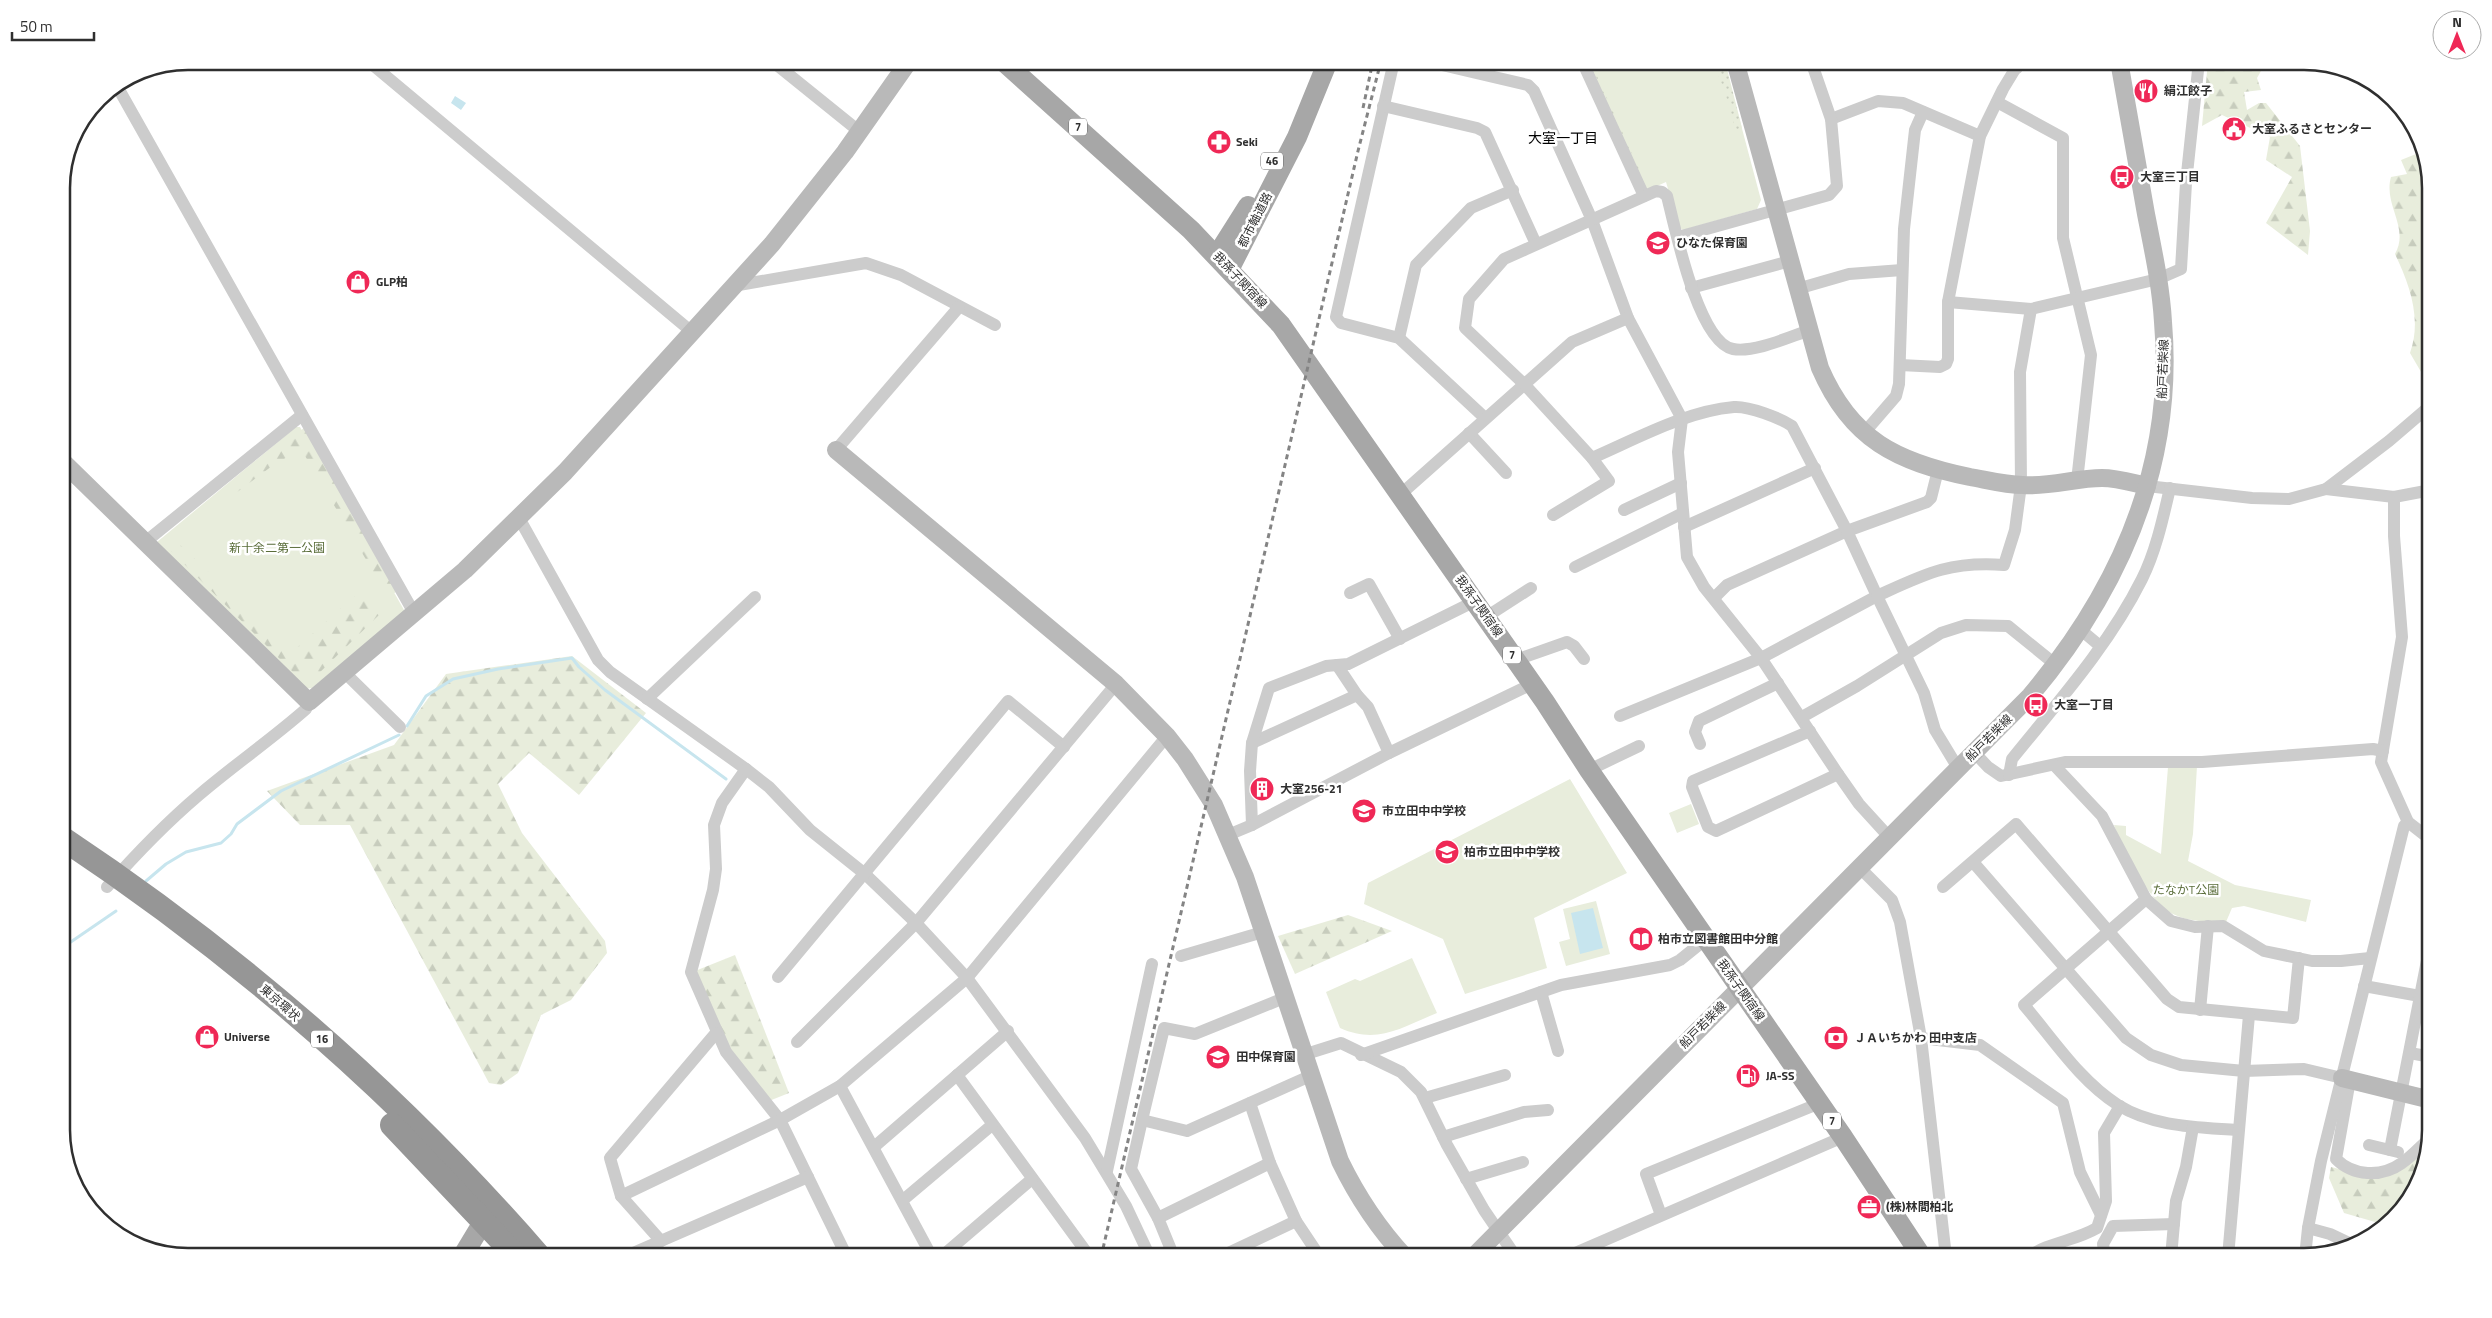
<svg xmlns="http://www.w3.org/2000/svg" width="2492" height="1318" font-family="'Titillium Web','Noto Sans JP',sans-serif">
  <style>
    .green { fill: #e8eddc }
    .forest { fill: url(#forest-firs) }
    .garden { fill: url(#garden-dots) }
    .water { fill: #c7e5ee }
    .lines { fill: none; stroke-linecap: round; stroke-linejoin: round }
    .stream { stroke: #c7e5ee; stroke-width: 3 }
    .street { stroke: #ccc; stroke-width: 12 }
    .secondary { stroke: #b9b9b9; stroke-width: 18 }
    .primary { stroke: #a7a7a7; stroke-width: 20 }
    .highway { stroke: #969696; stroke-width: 24 }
    .rail { stroke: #848484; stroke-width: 3; stroke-dasharray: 5 4; stroke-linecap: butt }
    .labels { text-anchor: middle; stroke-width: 5; stroke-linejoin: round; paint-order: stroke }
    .shield { fill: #fff; stroke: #6d6d6d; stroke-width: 1 }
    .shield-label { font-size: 11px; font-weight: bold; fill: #2f2f2f }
    .poi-label { font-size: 12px; font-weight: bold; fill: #2f2f2f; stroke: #fff; text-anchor: start }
    .street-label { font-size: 12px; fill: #2f2f2f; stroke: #fff }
    .park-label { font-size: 12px; fill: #5a6d3a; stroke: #fff }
    .neighbourhood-label { font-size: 14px; fill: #000; stroke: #fff }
    .rim { fill: none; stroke: #2f2f2f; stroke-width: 2.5 }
  </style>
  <defs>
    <pattern id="forest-firs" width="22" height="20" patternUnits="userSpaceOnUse" patternTransform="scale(1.25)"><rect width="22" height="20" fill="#e8eddc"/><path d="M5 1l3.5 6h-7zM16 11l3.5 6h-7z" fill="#c7ccbd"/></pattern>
    <pattern id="garden-dots" width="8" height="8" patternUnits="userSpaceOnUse" patternTransform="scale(1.25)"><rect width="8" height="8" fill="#e8eddc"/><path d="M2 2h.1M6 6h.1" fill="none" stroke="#c7ccbd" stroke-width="1.8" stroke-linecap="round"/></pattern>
  </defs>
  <rect width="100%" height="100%" fill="#fff"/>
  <!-- green -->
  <g class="green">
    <polygon points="1587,61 1724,61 1761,200 1757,209 1683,230 1679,227 1666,182 1648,190 1643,187"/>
    <polygon points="296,427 300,427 404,610 403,614 312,688 305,689 157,542"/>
    <path d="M2197 766 2193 834 2188 861 2235 885 2311 900 2306 922 2244 906 2232 908 2226 922C2208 922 2190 922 2173 914 2149 903 2123 849 2114 825L2126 826V835L2161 854 2168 767Z"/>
    <polygon points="1570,779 1627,873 1534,918 1547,968 1465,994 1443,939 1364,904 1368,883"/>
    <polygon points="1691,804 1699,824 1677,833 1669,813"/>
    <polygon points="1596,901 1610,954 1566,966 1559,942 1570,939 1563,909"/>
    <path d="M1412 958 1437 1013C1402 1027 1378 1045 1340 1028L1326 992 1355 979 1360 981Z"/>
  </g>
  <!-- forest -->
  <g class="forest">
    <polygon points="2208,61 2261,61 2261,71 2257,78 2261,90 2244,92 2247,110 2259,103 2266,103 2300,146 2310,231 2308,255 2266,223 2292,177 2266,160 2270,137 2222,115 2202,126"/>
    <path d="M2421 152 2430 180 2431 388 2424 387V377L2410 353C2422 320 2410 285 2395 254 2410 227 2383 205 2391 177L2407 174 2401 160Z"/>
    <polygon points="305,427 396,592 388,597 301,449 272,466 200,520 196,516"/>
    <polygon points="173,538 292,652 357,594 379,615 315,677 305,667 297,676 165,545"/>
    <polygon points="572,656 646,713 579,795 529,753 498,784 522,833 605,941 607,953 571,1000 541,1015 518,1073 501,1085 489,1083 350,825 300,825 267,791 394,745 446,674"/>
    <polygon points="1348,915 1392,931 1295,974 1278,936"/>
    <polygon points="735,955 789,1093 769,1101 730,1052 695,971"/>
    <polygon points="2425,1153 2418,1186 2382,1224 2344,1213 2329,1178 2331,1167 2376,1178"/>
  </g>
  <!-- garden -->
  <g class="garden">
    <polygon points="1588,61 1592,61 1591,63 1639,169 1636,171"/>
    <polygon points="1712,61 1725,61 1742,128 1739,133 1736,131 1724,89"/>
  </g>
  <!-- water -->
  <g class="water">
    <polygon points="455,96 466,103 461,110 451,103"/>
    <polygon points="1593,908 1603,948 1580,954 1571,913"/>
  </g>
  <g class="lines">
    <!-- stream -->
    <g class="stream">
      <polyline points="407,726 426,696 453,679 498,669 572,658 579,667 605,690 726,779"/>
      <polyline points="146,881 166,864 186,852 221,843 231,834 237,824 281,791 399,735"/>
      <polyline points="62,948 116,911"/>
    </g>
    <!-- street -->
    <g class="street">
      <polyline points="368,61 692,332"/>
      <polyline points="772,61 860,132"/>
      <polyline points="1394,61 1336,317 1341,323 1399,338 1485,418"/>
      <polyline points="1425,61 1528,85 1534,91 1592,220 1628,318 1682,419 1678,452 1687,557 1704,587 1761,658 1838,774 1859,804 1890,838"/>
      <polyline points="1582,61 1644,196"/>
      <polyline points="2003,61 2017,68"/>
      <polyline points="117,86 414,613"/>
      <polyline points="1997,102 2063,138 2063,238 2091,355 2077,481"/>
      <polyline points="1383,106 1477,128 1485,132 1536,244"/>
      <polyline points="1831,119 1878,101 1903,103 1980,136"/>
      <polyline points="1678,237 1829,195 1837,186 1831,119 1811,61"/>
      <polyline points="733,286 866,263 901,275 995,325"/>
      <polyline points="1691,288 1790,261"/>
      <polyline points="1797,289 1849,274 1902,270"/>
      <polyline points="1948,302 2031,309 2158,279 2181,269 2186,183 2199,61"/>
      <polyline points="1399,338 1416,265 1471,208 1513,190"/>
      <polyline points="1900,365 1940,367 1946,364 1948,359 1948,302 1980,136 2003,89 2020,61"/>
      <polyline points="1469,433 1506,473"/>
      <polyline points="1864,433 1896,396 1899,384 1904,229 1915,130 1923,112"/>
      <polyline points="836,450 959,307"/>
      <polyline points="2147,486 2252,498 2289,499 2326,489 2389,441 2431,405"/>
      <polyline points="2326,489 2394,497 2431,490"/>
      <polyline points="1401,494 1572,342 1628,318"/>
      <polyline points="2394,497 2394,536 2402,637 2381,762 2408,822 2431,840"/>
      <polyline points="1624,510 1681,483"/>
      <polyline points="1553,515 1609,481 1592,458"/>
      <polyline points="519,518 598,660 610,672 746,769 722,803 714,825 716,869 713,890 691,972 726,1052 780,1120 847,1257"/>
      <polyline points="1684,527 1815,468"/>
      <polyline points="144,543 302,415"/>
      <polyline points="1575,567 1683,513"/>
      <polyline points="1350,593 1369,584 1400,639"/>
      <polyline points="1714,598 1727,585 1847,531 1927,502 1931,498 1938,470"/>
      <polyline points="1486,617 1531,588"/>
      <polyline points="2081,630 2100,646"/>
      <polyline points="1516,660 1567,642 1574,646 1584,659"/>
      <polyline points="1337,665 1357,695 1368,707 1389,753"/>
      <polyline points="344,672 400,727"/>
      <polyline points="647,699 755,597"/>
      <path d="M1620 716 1761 658 1877 596 1847 531 1792 426C1780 418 1749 406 1734 407 1686 411 1636 439 1592 458L1525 385 1465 328 1469 299 1504 259 1656 191 1662 192 1667 196C1675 228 1698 342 1733 349 1754 353 1789 337 1810 330"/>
      <polyline points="1802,717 1857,686 1941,633 1966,625 2008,626 2056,665"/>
      <polyline points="1810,731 1693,781 1692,787 1708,827 1716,831 1838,774"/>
      <polyline points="1252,743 1357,695"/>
      <polyline points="1700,744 1695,732 1699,721 1778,683"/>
      <polyline points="1974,752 1988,767 2001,776 2065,762 2202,762 2373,749 2383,751"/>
      <polyline points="2054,765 2102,816 2146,899 2171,921 2195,927 2223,926 2264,951 2312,961 2341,961 2370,958"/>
      <path d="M1958 768 1935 730 1924 693 1877 596C1925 574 1949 561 2004 565L2015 530 2021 485 2020 372 2031 309"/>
      <polyline points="746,769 769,787 810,830 865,874 916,923 967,978 1085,1138 1126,1206 1150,1257"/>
      <polyline points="1589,770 1639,746"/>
      <path d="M2009 775 2012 759C2058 702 2109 645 2142 579 2156 551 2163 518 2170 488"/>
      <polyline points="1252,825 1250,771 1252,743 1269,688 1326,666 1348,664 1475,601"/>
      <polyline points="1228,835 1252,825 1389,753 1532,684"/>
      <polyline points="1973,862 2126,1038 2151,1055 2181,1065 2244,1071 2304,1069 2342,1078"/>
      <polyline points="1859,867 1892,900 1900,922 1921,1038 1946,1257"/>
      <path d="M107 887C136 854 166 823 199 795 234 765 272 739 306 709L309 702"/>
      <polyline points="1943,887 2016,824 2167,999 2179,1007 2293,1018 2299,958"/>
      <path d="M2146 899 2024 1005C2053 1039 2080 1081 2118 1105 2153 1127 2198 1127 2237 1130"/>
      <polyline points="1181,956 1263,932"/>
      <polyline points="778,977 1008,701 1064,747"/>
      <polyline points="2364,986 2431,998"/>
      <polyline points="1541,992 1558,1051"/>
      <polyline points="2200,1010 2208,926"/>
      <polyline points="1921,1038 1980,1045 2063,1103 2080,1172 2101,1215"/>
      <polyline points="797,1042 916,923 1116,684"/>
      <polyline points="2410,1053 2431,1057"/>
      <polyline points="1303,1055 1341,1043 1401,1072 1421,1092 1447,1145 1484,1210 1516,1257"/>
      <polyline points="1361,1055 1561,985 1670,965 1680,960 1706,939"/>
      <polyline points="957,1075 1087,1253 1086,1257"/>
      <path d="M2350 1080 2336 1159C2353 1176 2381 1178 2402 1163 2411 1157 2420 1147 2429 1139"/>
      <polyline points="840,1086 932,1257"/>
      <polyline points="1425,1098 1505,1075"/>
      <polyline points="1250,1103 1270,1163"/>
      <polyline points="1142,1120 1164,1028 1195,1034 1284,998"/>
      <polyline points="1443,1137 1524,1112 1548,1110"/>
      <polyline points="2369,1145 2398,1152"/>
      <polyline points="874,1147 1008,1031"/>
      <polyline points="2390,1150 2431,940"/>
      <polyline points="1107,1171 1152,964"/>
      <polyline points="1466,1179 1523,1162"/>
      <polyline points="621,1196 780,1120 840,1086 967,978 1167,736"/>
      <polyline points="903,1200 992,1125"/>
      <polyline points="1661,1215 1646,1174 1820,1103"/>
      <polyline points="1158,1218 1131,1169 1142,1120 1187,1131 1310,1076"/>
      <polyline points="2308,1228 2330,1234 2351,1244"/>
      <polyline points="661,1241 621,1196 610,1158 716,1033"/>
      <polyline points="624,1257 808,1177"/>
      <polyline points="941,1257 1032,1179"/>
      <polyline points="1174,1257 1158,1218 1270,1163 1296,1221 1320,1257"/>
      <polyline points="1220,1257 1296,1221"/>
      <polyline points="1566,1257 1843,1137"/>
      <path d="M2028 1257C2049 1242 2075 1241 2097 1228L2106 1201 2104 1133 2120 1106"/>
      <polyline points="2105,1257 2103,1244 2113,1226 2174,1224"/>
      <polyline points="2171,1257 2176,1201 2186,1167 2193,1127"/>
      <polyline points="2228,1257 2249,1015"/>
      <polyline points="2305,1257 2308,1228 2321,1161 2404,826 2408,822"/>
    </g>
    <!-- secondary -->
    <g class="secondary">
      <path d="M1735 61 1820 368C1851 440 1897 462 1970 477 1987 480 2005 485 2023 485 2050 487 2076 478 2102 478 2117 478 2133 483 2147 486"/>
      <path d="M836 450 1116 684 1167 736 1185 759 1214 805 1245 877 1340 1161C1357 1196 1378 1228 1405 1257"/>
      <polyline points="62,461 309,702 465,570 565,472 772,244 845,152 909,61"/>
      <polyline points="2342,1078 2431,1100"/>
      <path d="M1473 1257 2030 696C2120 589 2175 464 2163 322 2161 286 2153 250 2146 214 2137 163 2128 112 2119 61"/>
    </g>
    <!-- primary -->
    <g class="primary">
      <polyline points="1003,61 1191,230 1281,325 1545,702 1589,770 1843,1137 1922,1257"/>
      <polyline points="1217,255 1248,206"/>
      <polyline points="1230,268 1297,137 1328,61"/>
      <polyline points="462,1257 491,1209"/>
    </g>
    <!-- highway -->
    <g class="highway">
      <path d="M62 838C238 955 401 1097 540 1257"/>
      <polyline points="392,1125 517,1257"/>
    </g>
    <!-- rail -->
    <g class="rail">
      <polyline points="1363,108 1373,61"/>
      <polyline points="1101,1257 1358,151 1381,61"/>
    </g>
  </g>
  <!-- icons -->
  <defs>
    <symbol id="restaurant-disc" viewBox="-11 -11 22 22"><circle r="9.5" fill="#ef2856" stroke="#fff"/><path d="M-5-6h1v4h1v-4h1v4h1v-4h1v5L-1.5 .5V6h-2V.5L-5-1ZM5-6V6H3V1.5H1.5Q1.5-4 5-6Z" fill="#fff"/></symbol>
    <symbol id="civic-disc" viewBox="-11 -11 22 22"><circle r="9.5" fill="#ef2856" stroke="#fff"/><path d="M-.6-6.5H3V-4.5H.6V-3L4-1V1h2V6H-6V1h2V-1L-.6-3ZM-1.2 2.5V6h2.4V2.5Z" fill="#fff"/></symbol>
    <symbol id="pharmacy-disc" viewBox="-11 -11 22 22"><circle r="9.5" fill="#ef2856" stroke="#fff"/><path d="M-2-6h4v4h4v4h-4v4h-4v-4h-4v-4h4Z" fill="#fff"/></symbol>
    <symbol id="bus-disc" viewBox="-11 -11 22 22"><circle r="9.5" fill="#ef2856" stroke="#fff"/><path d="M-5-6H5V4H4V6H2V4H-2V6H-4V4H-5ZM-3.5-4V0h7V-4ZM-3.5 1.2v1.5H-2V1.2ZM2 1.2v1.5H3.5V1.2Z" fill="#fff"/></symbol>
    <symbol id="school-disc" viewBox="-11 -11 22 22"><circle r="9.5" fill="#ef2856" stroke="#fff"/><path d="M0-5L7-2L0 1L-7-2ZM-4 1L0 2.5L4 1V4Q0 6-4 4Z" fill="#fff"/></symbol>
    <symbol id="shop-disc" viewBox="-11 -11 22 22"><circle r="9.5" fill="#ef2856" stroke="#fff"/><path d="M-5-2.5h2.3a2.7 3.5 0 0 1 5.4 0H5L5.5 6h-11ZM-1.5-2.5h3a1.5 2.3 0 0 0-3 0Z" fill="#fff"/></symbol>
    <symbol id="building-disc" viewBox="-11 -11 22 22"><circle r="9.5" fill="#ef2856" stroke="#fff"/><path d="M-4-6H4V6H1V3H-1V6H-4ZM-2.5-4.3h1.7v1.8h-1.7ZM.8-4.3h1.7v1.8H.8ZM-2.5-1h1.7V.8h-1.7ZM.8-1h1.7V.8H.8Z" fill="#fff"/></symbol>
    <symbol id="library-disc" viewBox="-11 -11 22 22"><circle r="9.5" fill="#ef2856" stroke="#fff"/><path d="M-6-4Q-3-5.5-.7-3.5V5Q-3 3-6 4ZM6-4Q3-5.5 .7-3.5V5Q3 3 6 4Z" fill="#fff"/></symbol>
    <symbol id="bank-disc" viewBox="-11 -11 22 22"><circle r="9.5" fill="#ef2856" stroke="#fff"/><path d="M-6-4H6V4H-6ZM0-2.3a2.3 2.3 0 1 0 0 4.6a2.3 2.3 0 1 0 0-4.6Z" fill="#fff"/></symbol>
    <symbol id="fuel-disc" viewBox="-11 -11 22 22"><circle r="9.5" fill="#ef2856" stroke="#fff"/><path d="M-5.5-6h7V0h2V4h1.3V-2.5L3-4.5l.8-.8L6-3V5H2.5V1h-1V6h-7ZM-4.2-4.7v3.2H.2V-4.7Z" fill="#fff"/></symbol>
    <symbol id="office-disc" viewBox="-11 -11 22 22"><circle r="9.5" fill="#ef2856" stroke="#fff"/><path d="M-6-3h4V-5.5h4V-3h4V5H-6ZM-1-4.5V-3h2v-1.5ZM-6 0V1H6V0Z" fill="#fff"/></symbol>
  </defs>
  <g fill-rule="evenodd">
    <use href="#restaurant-disc" x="2132" y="77" width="28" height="28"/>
    <use href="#civic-disc" x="2220" y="115" width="28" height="28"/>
    <use href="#pharmacy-disc" x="1205" y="128" width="28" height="28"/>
    <use href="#bus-disc" x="2108" y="163" width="28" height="28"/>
    <use href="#school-disc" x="1644" y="229" width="28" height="28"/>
    <use href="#shop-disc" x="344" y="268" width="28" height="28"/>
    <use href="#bus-disc" x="2022" y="691" width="28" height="28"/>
    <use href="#building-disc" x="1248" y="775" width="28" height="28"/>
    <use href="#school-disc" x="1350" y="797" width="28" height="28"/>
    <use href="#school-disc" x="1433" y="838" width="28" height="28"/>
    <use href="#library-disc" x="1627" y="925" width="28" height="28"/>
    <use href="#shop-disc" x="193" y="1023" width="28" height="28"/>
    <use href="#bank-disc" x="1822" y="1024" width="28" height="28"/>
    <use href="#school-disc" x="1204" y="1043" width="28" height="28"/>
    <use href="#fuel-disc" x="1734" y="1062" width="28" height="28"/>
    <use href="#office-disc" x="1855" y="1193" width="28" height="28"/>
  </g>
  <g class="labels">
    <!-- shield labels -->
    <g class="shield">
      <rect x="1069" y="118.5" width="18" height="17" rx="4"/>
      <rect x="1261" y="152.5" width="22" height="17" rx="4"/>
      <rect x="1503" y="646.5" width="18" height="17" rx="4"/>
      <rect x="311" y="1030.5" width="22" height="17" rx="4"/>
      <rect x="1823" y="1112.5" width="18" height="17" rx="4"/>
    </g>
    <g class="shield-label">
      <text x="1078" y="131">7</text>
      <text x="1272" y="165">46</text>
      <text x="1512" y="659">7</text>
      <text x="322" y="1043">16</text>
      <text x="1832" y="1125">7</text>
    </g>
    <!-- poi labels -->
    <g class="poi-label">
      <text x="2164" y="95">絹江餃子</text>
      <text x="2252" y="133">大室ふるさとセンター</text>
      <text x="1236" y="146">Seki</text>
      <text x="2140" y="181">大室三丁目</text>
      <text x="1676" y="247">ひなた保育園</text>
      <text x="376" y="286">GLP柏</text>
      <text x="2054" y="709">大室一丁目</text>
      <text x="1280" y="793">大室256-21</text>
      <text x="1382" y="815">市立田中中学校</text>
      <text x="1464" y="856">柏市立田中中学校</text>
      <text x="1658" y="943">柏市立図書館田中分館</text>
      <text x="224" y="1041">Universe</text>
      <text x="1854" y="1042">ＪＡいちかわ 田中支店</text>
      <text x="1236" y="1061">田中保育園</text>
      <text x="1766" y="1080">JA-SS</text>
      <text x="1886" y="1211">(株)林間柏北</text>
    </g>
    <!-- street labels -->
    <g class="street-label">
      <text transform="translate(1255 220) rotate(-63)" y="4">都市軸道路</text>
      <text transform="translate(1240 280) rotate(47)" y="4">我孫子関宿線</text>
      <text transform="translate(2163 369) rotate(-88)" y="4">船戸若柴線</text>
      <text transform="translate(1479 606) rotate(55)" y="4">我孫子関宿線</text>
      <text transform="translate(1989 738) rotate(-45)" y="4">船戸若柴線</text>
      <text transform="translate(1741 990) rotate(55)" y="4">我孫子関宿線</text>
      <text transform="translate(280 1003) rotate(41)" y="4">東京環状</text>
      <text transform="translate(1703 1025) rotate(-45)" y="4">船戸若柴線</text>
    </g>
    <!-- park labels -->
    <g class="park-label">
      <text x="277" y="552">新十余二第一公園</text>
      <text x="2186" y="894">たなかT公園</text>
    </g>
    <!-- neighbourhood labels -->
    <g class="neighbourhood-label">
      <text x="1563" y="143">大室一丁目</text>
    </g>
  </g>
  <!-- crop -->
  <path d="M0 0H2492V1318H0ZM188 70H2304A118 118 0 0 1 2422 188V1130A118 118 0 0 1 2304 1248H188A118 118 0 0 1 70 1130V188A118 118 0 0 1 188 70Z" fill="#fff" fill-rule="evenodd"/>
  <path class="rim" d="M188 70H2304A118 118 0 0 1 2422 188V1130A118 118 0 0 1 2304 1248H188A118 118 0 0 1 70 1130V188A118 118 0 0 1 188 70Z"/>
  <!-- north arrow -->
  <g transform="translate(2457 35)"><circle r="24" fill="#ffffff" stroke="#acacac"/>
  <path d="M0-4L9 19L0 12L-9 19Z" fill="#ef2856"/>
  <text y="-8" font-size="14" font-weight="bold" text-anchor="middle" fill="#2f2f2f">N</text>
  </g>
  <!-- scale -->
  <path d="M12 32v8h82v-8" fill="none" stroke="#2f2f2f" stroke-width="2.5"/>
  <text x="20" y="32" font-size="15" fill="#2f2f2f" stroke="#ffffff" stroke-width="4" paint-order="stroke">50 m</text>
</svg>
